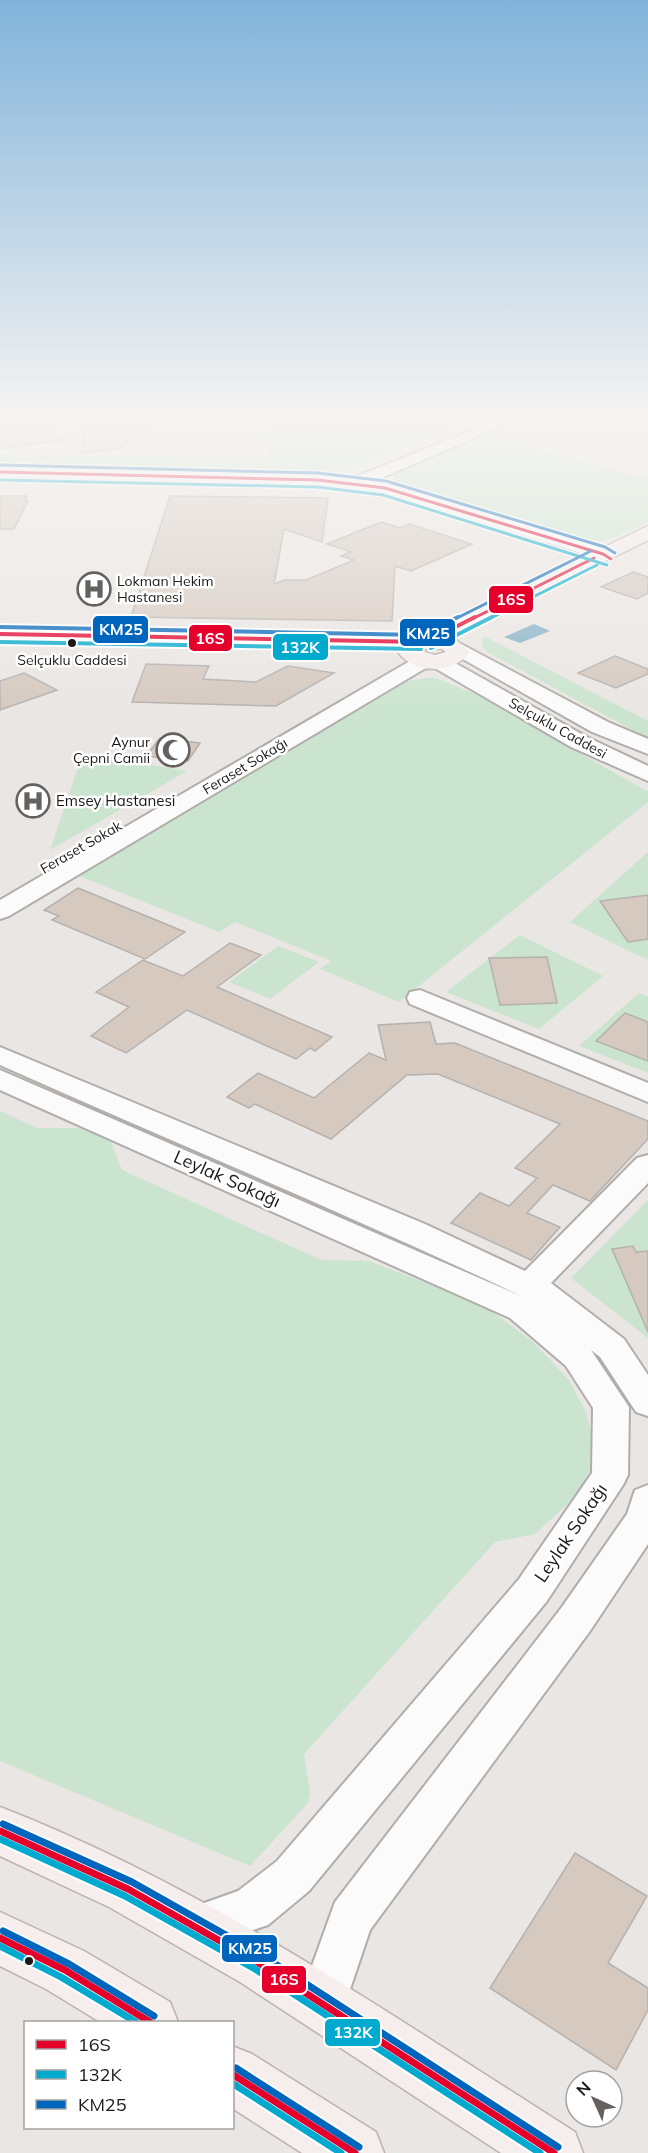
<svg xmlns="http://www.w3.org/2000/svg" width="648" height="2153" font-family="Mulish,sans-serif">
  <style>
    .green { fill: #cae4cf }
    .water { fill: #86b1c6 }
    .building { fill: #d5c9c0; stroke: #b4b1ae; stroke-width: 1.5 }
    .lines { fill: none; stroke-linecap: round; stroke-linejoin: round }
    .minor-casing { stroke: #b0adab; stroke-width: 4 }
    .major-casing { stroke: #bdb1af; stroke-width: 3 }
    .minor { fill: #fcfbfb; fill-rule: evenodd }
    .major { fill: #f5eeed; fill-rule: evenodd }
    .bus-1-far2-casing { stroke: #fff; stroke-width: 6 }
    .bus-1-far1-casing { stroke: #fff; stroke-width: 8 }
    .bus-1-casing { stroke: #fff; stroke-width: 11 }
    .bus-2-far2-casing { stroke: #fff; stroke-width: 6 }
    .bus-2-far1-casing { stroke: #fff; stroke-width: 8 }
    .bus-2-casing { stroke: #fff; stroke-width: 11 }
    .bus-3-far2-casing { stroke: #fff; stroke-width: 6 }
    .bus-3-far1-casing { stroke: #fff; stroke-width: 8 }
    .bus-3-casing { stroke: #fff; stroke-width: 11 }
    .bus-1-far2 { stroke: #e4002b; stroke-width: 3 }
    .bus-1-far1 { stroke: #e4002b; stroke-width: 4 }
    .bus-1 { stroke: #e4002b; stroke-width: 7 }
    .bus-2-far2 { stroke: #00a9ce; stroke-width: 3 }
    .bus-2-far1 { stroke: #00a9ce; stroke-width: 4 }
    .bus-2 { stroke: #00a9ce; stroke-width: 7 }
    .bus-3-far2 { stroke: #0065bd; stroke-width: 3 }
    .bus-3-far1 { stroke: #0065bd; stroke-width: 4 }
    .bus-3 { stroke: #0065bd; stroke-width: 7 }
    .bus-dot { fill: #1c1a18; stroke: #fff; stroke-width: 2 }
    .labels { text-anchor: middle; stroke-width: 5; stroke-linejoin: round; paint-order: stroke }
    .far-poi-label { font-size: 14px; fill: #1c1a18; stroke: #fff; text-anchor: start }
    .bus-label { font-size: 14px; fill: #1c1a18; stroke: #fff }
    .far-street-label { font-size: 14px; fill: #1c1a18; stroke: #fff }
    .poi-label { font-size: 15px; fill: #1c1a18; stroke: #fff; text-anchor: start }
    .near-street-label { font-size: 18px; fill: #1c1a18; stroke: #fff }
    .line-badge { stroke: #fff; stroke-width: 2 }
    .badge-label { font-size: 16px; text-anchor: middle; font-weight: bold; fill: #fff }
  </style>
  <rect width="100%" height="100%" fill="#eae6e3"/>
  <!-- green -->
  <g class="green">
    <polygon points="282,418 468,418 469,420 464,425 337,474 0,469 0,454 268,458 268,431 274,420"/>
    <polygon points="489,435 648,479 648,522 606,541 583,542 411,490 393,479 395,474"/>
    <polygon points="484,636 648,721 648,738 487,652 482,646"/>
    <polygon points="0,639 355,646 355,651 0,644"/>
    <polygon points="434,677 479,696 643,789 648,791 648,802 399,1002 320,969 331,961 235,922 219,932 79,876 407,681"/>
    <polygon points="83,753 187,771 50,850"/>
    <polygon points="648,852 648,960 570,922"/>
    <polygon points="520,935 603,976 539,1029 446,992"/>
    <polygon points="278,946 319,962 270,999 229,982"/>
    <polygon points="639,993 648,997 648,1073 579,1046"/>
    <polygon points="0,1111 37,1128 78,1128 110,1139 122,1170 321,1260 369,1261 485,1306 534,1343 569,1380 586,1412 592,1435 590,1471 574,1498 535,1534 495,1542 304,1754 310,1793 308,1803 250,1866 0,1761"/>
    <polygon points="648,1200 648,1338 571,1278"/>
  </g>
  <!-- water -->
  <polygon class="water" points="534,624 550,631 520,643 504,637"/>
  <!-- building -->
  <g class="building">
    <polygon points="84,418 164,418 117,449 82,453"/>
    <polygon points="39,421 62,440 0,449 0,428"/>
    <polygon points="0,496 27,496 25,501 28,501 14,529 0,529"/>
    <polygon points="170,496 328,498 322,542 284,529 274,584 284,580 306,580 354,560 341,556 351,552 327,544 381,522 400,528 409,524 472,544 411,571 395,566 392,621 131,617"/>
    <polygon points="633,572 648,577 648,593 637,599 601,587"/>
    <polygon points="615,656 648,669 648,674 616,688 578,673"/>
    <polygon points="146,664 209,666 203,679 256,682 288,666 334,673 276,706 132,702"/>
    <polygon points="24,673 57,690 0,710 0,681"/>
    <polygon points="160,738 200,743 188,761 146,756"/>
    <polygon points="78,888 185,932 145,959 52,920 59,916 44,910"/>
    <polygon points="648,895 648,939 628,942 600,901"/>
    <polygon points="230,943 261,955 217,987 332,1037 315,1051 310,1048 296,1059 187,1010 126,1053 91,1036 129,1007 96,992 143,960 183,976"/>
    <polygon points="547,957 557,1003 500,1005 489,958"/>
    <polygon points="625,1013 648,1022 648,1061 596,1041"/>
    <polygon points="430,1022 436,1044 455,1043 648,1121 648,1139 590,1201 553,1185 527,1213 560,1227 531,1260 451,1223 480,1193 509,1206 537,1178 515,1168 560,1124 438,1074 407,1075 331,1139 255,1104 249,1108 227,1097 258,1073 314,1098 369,1053 386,1060 378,1025"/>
    <polygon points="633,1246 636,1252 648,1251 648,1332 612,1249"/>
    <polygon points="575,1853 647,1896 608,1963 648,1988 648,2010 616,2070 490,1988"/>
  </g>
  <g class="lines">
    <defs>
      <g id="minor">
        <polygon points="485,418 499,418 495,429 372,482 391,485 609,550 612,554 609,558 597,558 383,493 318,485 0,477 0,467 318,475 350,479 475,429 483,424"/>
        <polygon points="461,644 608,722 648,739 648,754 592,732 454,654 451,650 454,646"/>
        <polygon points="430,656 446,658 587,737 648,766 648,781 571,747 433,667 424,669 9,916 0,919 0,900 410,661"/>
        <polygon points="420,990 648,1083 648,1102 410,1004 407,998 410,992"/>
        <path d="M0 1047 425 1224 525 1271 637 1158 648 1155V1183L551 1283 624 1339 648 1375V1416L636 1412 600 1357 591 1350 629 1407 628 1475 623 1485 547 1601 309 1891 268 1925 195 1950 179 1944 172 1928 179 1912 238 1891 277 1861 519 1579 592 1473 593 1408 566 1366 510 1318 0 1090V1070L523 1297C351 1215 174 1143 0 1065Z"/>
        <polygon points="648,1485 648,1544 590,1631 370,1930 340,2019 323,2026 306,2019 299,2002 335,1902 562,1607 627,1514 635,1490"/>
      </g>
      <g id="major">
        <path d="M648 526V540L453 637 470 652C455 674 414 675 398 652L400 648 0 641V627L422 635ZM428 648 442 649 446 652 435 655 422 651Z"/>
        <path d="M0 1807C207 1887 389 2014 575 2132L583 2153H501L240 1982 109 1907 0 1856Z"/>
        <polygon points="0,1912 84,1951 170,2002 178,2022 100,2022 46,1989 0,1966"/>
        <polygon points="232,2046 252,2054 376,2132 384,2153 302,2153 232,2108"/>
      </g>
    </defs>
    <!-- minor casing -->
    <use href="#minor" class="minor-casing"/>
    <!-- major casing -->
    <use href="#major" class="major-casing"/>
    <!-- minor -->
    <use href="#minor" class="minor"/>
    <!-- major -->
    <use href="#major" class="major"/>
    <defs>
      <g id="bus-1-far2">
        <polyline points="0,472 318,480 385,488 603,554 611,559"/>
        <polyline points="472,619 594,558"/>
      </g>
      <g id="bus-1-far1">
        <polyline points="0,634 421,642"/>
        <polyline points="428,641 475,617"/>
      </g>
      <g id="bus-1">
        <polyline points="0,1831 128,1889 259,1963 554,2153"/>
        <polyline points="0,1938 65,1970 150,2022"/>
        <polyline points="232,2074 355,2153"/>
      </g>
      <g id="bus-2-far2">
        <polyline points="0,480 317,487 383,495 607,565"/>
        <polyline points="489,619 597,565"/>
      </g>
      <g id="bus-2-far1">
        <polyline points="0,642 421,649"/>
        <polyline points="431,648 492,617"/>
      </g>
      <g id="bus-2">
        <polyline points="0,1839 125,1896 255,1969 540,2153"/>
        <polyline points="0,1946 61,1977 136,2022"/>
        <polyline points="232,2083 341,2153"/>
      </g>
      <g id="bus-3-far2">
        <polyline points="0,465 318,473 386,481 605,547 615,553"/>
        <polyline points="455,619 591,551"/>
      </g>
      <g id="bus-3-far1">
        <polyline points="0,627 421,635"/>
        <polyline points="425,634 458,617"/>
      </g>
      <g id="bus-3">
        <polyline points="3,1824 132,1882 263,1956 558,2147"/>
        <polyline points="3,1931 69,1964 154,2016"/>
        <polyline points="236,2068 359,2147"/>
      </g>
    </defs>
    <!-- bus-1-far2 casing -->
    <use href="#bus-1-far2" class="bus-1-far2-casing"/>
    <!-- bus-1-far1 casing -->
    <use href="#bus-1-far1" class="bus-1-far1-casing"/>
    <!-- bus-1 casing -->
    <use href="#bus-1" class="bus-1-casing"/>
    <!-- bus-2-far2 casing -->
    <use href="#bus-2-far2" class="bus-2-far2-casing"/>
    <!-- bus-2-far1 casing -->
    <use href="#bus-2-far1" class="bus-2-far1-casing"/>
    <!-- bus-2 casing -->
    <use href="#bus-2" class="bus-2-casing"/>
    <!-- bus-3-far2 casing -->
    <use href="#bus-3-far2" class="bus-3-far2-casing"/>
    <!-- bus-3-far1 casing -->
    <use href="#bus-3-far1" class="bus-3-far1-casing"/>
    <!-- bus-3 casing -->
    <use href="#bus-3" class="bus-3-casing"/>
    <!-- bus-1-far2 -->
    <use href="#bus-1-far2" class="bus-1-far2"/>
    <!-- bus-1-far1 -->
    <use href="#bus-1-far1" class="bus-1-far1"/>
    <!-- bus-1 -->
    <use href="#bus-1" class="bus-1"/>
    <!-- bus-2-far2 -->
    <use href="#bus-2-far2" class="bus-2-far2"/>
    <!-- bus-2-far1 -->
    <use href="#bus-2-far1" class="bus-2-far1"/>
    <!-- bus-2 -->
    <use href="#bus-2" class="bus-2"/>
    <!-- bus-3-far2 -->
    <use href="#bus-3-far2" class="bus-3-far2"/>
    <!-- bus-3-far1 -->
    <use href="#bus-3-far1" class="bus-3-far1"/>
    <!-- bus-3 -->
    <use href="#bus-3" class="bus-3"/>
  </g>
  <!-- sky -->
  <linearGradient id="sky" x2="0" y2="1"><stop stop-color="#81b3da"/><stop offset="0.58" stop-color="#f6f4f2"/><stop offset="1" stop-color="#f6f4f2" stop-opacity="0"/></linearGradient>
  <rect width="648" height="719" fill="url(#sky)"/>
  <!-- icons -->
  <defs>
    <symbol id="hospital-ring" viewBox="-11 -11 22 22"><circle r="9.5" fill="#fff" stroke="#64615f" stroke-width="1.5"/><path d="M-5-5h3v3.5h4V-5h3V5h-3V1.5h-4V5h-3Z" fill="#64615f"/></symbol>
    <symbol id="mosque-ring" viewBox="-11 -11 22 22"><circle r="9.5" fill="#fff" stroke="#64615f" stroke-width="1.5"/><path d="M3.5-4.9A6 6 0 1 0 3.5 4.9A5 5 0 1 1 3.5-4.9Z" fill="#64615f"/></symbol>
  </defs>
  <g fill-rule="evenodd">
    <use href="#hospital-ring" x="75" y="570" width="38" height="38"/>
    <use href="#mosque-ring" x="154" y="731" width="38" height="38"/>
    <use href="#hospital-ring" x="14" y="782" width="38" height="38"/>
  </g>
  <!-- markers -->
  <g class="bus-dot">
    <circle cx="72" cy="643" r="5"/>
    <circle cx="29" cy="1961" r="5"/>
  </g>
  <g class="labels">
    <!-- far-poi labels -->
    <g class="far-poi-label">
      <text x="117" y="586">Lokman Hekim<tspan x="117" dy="16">Hastanesi</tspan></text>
      <text x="150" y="747" text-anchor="end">Aynur<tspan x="150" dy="16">Çepni Camii</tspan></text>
    </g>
    <!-- bus labels -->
    <g class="bus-label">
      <text x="72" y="665">Selçuklu Caddesi</text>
    </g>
    <!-- far-street labels -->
    <g class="far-street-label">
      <text transform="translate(558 728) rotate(29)" y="5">Selçuklu Caddesi</text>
      <text transform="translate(245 766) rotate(-31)" y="5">Feraset Sokağı</text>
      <text transform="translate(81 847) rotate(-30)" y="5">Feraset Sokak</text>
    </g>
    <!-- poi labels -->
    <g class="poi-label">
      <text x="56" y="806">Emsey Hastanesi</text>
    </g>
    <!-- near-street labels -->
    <g class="near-street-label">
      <text transform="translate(227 1179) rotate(24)" y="6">Leylak Sokağı</text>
      <text transform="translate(571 1533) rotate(-56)" y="6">Leylak Sokağı</text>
    </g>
  </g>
  <g class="line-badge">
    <rect x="488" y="585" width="46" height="29" rx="6" fill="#e4002b"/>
    <rect x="92" y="615" width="57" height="29" rx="6" fill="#0065bd"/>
    <rect x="399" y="618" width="57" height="29" rx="6" fill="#0065bd"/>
    <rect x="188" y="624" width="45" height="28" rx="6" fill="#e4002b"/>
    <rect x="272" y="633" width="57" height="28" rx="6" fill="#00a9ce"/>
    <rect x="221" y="1934" width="57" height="29" rx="6" fill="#0065bd"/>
    <rect x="261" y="1965" width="46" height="29" rx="6" fill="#e4002b"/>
    <rect x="324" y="2018" width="57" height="29" rx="6" fill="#00a9ce"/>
  </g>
  <g class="badge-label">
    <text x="511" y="605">16S</text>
    <text x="121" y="635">KM25</text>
    <text x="428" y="639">KM25</text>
    <text x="210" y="644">16S</text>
    <text x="300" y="653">132K</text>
    <text x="250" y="1954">KM25</text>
    <text x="284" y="1985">16S</text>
    <text x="353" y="2038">132K</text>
  </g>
  <!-- legend -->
  <rect x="24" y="2021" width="210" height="108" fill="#ffffff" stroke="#a4a3a3" stroke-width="1.5"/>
  <rect x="36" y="2040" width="30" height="9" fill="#e4002b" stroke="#a4a3a3" stroke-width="1.5"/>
  <text x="78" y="2051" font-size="18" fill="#1c1a18">16S</text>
  <rect x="36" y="2070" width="30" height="9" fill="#00a9ce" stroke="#a4a3a3" stroke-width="1.5"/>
  <text x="78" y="2081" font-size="18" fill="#1c1a18">132K</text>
  <rect x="36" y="2100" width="30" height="9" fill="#0065bd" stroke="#a4a3a3" stroke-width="1.5"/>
  <text x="78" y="2111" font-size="18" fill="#1c1a18">KM25</text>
  <!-- north arrow -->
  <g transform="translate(594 2099) rotate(315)"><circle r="28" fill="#ffffff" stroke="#a4a3a3" stroke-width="1.5"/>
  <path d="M0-4.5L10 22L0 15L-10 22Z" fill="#64615f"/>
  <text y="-9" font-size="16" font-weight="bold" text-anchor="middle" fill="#1c1a18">N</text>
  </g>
</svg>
